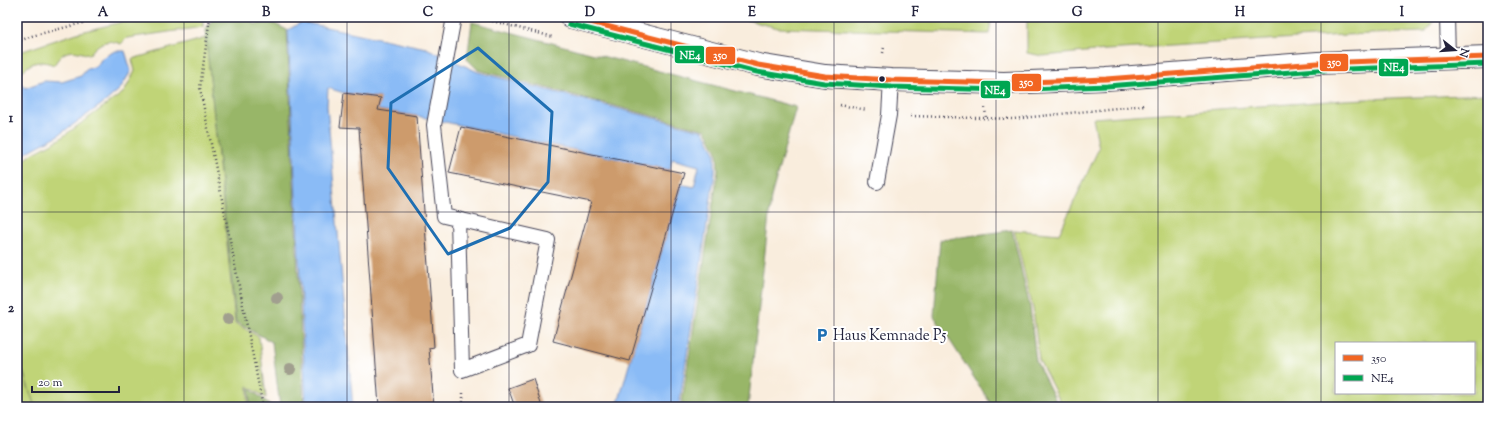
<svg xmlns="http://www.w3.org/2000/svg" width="1505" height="424" font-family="'Sorts Mill Goudy',serif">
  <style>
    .green { fill: #c0d477; stroke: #717b59; fill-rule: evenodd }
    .forest { fill: #98b668; stroke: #5d6c52 }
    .water { fill: #8abbf6; stroke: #566e98 }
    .pier { fill: #f9eddd }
    .building { fill: #cd9b6c }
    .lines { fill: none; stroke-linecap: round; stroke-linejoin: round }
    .service-casing { stroke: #424053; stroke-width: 16 }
    .secondary-casing { stroke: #424053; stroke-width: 24 }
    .path { stroke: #424053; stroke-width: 2.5; stroke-dasharray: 1 3; stroke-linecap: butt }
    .service { stroke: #fff; stroke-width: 14 }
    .secondary { stroke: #fff; stroke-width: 22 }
    .bus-1-casing { stroke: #fff; stroke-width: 8 }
    .bus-2-casing { stroke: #fff; stroke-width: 8 }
    .bus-1 { stroke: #f26522; stroke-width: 5 }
    .bus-2 { stroke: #00a651; stroke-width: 5 }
    .tree { fill: #a19f8f }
    .marked { fill: none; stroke: #1f6fb2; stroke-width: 3; stroke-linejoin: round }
    .grid { fill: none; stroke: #22223b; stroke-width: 1; stroke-opacity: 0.55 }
    .bus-dot { fill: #22223b; stroke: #fff; stroke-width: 1.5 }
    .labels { text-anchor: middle; stroke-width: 4; stroke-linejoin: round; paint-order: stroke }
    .poi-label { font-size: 15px; fill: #22223b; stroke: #fff; text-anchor: start }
    .line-badge { stroke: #fff; stroke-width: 1.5 }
    .badge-label { font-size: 11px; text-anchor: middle; font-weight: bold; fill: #fff }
    .neatline { fill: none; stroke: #22223b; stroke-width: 1.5 }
    .grid-label { font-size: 13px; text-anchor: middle; font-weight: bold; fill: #22223b }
  </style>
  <rect width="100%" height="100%" fill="#fff"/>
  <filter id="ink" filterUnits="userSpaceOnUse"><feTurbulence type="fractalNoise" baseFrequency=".025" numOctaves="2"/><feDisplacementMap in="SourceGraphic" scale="8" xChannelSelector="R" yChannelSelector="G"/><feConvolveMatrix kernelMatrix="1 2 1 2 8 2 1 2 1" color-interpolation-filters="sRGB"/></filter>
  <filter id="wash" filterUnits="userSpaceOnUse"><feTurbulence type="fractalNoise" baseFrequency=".012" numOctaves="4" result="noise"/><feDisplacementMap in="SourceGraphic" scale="16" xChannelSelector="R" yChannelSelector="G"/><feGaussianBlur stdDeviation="0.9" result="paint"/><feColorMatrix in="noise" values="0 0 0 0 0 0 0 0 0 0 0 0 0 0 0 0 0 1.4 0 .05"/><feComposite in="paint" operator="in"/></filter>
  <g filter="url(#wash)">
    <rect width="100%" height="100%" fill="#f9eddd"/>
    <!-- green -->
    <g class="green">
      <path d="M142 17H203V27L127 38 121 44C107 38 98 43 89 55 71 49 64 49 54 65 44 61 35 60 26 68 22 70 20 75 17 78V53L77 33Z"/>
      <polygon points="736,17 992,17 989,34 778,28"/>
      <polygon points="1027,17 1437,17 1425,32 1344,35 1106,50 1043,56 1027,53"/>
      <polygon points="206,38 235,323 259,337 266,398 248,386 248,407 35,407 17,353 17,166 32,154 58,140 124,92 135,71 132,59"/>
      <path d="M1488 94V407H1063L1039 360 1033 309 1014 230 1059 234 1099 148 1093 118 1345 100ZM1336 343H1474V393H1336Z"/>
      <polygon points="17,355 35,407 17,407"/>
    </g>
    <!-- forest -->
    <g class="forest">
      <polygon points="214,17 250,17 253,24 273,23 287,30 304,407 280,407 272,342 236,322 205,30"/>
      <polygon points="472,22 796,107 771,197 748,407 681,407 718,171 717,152 706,130 478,70 467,59"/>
      <polygon points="1012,230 1030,307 1036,361 1059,407 993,407 934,316 940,240"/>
      <polygon points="249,388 273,407 250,407"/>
    </g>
    <!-- water -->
    <g class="water">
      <polygon points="302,22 426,48 478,72 704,131 715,153 715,172 679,407 617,407 681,184 694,187 699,166 672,159 670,170 417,116 378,110 380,98 344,93 328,88 327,106 353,407 306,407 288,30"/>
      <polygon points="115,51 125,51 131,71 120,89 105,102 57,136 29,151 17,160 17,78 25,88 44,81 62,82 81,76 87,69 97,66 102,58"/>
    </g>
    <!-- pier -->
    <polygon class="pier" points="17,17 21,17 18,78 17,78"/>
    <g id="blocks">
      <!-- building -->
      <g class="building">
        <polygon points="344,93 381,98 378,110 417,116 434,347 429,348 434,407 379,407 359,128 340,127"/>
        <polygon points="461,127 684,173 630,361 553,341 591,202 449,173"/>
        <polygon points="533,379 542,407 515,407 508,388"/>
      </g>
    </g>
  </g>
  <g filter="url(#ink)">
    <use href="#blocks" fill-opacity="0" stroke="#424053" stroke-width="1"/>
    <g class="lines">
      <defs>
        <g id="service">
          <polyline points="454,17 434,125 444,216 548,240 528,345 462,370 458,219"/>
          <polyline points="1447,17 1448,58"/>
          <polyline points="877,182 889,115 891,80"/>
        </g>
        <polyline id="secondary" points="571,17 758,65 825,76 891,80 1004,83 1106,79 1318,63 1488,57"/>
      </defs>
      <!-- service casing -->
      <use href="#service" class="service-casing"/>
      <!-- secondary casing -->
      <use href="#secondary" class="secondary-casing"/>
      <!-- path -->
      <g class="path">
        <polyline points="210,17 200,88 263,407"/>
        <polyline points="477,17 553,37"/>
        <polyline points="17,42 32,36 105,17"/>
        <polyline points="883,53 884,47"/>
        <polyline points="840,105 867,110"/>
        <polyline points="985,108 986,118"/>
        <polyline points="911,116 1013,119 1145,105"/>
        <polyline points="463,393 463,407"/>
      </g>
      <!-- service -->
      <use href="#service" class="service"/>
      <!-- secondary -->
      <use href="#secondary" class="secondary"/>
      <defs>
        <polyline id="bus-1" points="571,17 758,65 825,76 891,80 1004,83 1106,79 1318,63 1488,57"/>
        <polyline id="bus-2" points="569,24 757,72 824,83 891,87 1004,90 1107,86 1318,70 1488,64"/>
      </defs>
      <!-- bus-1 casing -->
      <use href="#bus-1" class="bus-1-casing"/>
      <!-- bus-2 casing -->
      <use href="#bus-2" class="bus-2-casing"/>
      <!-- bus-1 -->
      <use href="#bus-1" class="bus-1"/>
      <!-- bus-2 -->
      <use href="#bus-2" class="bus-2"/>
    </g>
    <!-- trees -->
    <g class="tree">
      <circle cx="277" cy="298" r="6"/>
      <circle cx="228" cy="319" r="6"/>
      <circle cx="290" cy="369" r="6"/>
    </g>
  </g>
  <!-- marked area -->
  <path class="marked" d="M478 48 552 112 548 182 510 228 448 254 388 168 391 103Z"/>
  <!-- grid -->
  <path class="grid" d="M184 17V407M347 17V407M509 17V407M671 17V407M834 17V407M996 17V407M1158 17V407M1321 17V407M17 212H1488"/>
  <!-- icons -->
  <defs>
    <symbol id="parking-bare" viewBox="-9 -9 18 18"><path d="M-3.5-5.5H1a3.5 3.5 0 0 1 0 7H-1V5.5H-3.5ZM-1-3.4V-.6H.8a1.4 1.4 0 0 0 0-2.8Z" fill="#1f6fb2" stroke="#fff" stroke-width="2.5" paint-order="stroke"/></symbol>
  </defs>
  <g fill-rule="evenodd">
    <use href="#parking-bare" x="812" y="325" width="20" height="20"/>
  </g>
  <!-- markers -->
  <circle class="bus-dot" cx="882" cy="79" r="3.5"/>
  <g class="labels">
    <!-- poi labels -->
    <g class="poi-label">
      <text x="833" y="340">Haus Kemnade P5</text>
    </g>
  </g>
  <g class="line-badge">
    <rect x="674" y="45" width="31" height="19" rx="4" fill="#00a651"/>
    <rect x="705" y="46" width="31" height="19" rx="4" fill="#f26522"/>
    <rect x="1319" y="53" width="30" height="19" rx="4" fill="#f26522"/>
    <rect x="1378" y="58" width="31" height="19" rx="4" fill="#00a651"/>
    <rect x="1011" y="73" width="31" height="19" rx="4" fill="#f26522"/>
    <rect x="980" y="80" width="31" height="19" rx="4" fill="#00a651"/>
  </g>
  <g class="badge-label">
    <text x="690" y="59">NE4</text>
    <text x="720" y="59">350</text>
    <text x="1334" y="66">350</text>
    <text x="1394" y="71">NE4</text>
    <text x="1026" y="86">350</text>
    <text x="995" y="94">NE4</text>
  </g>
  <!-- margin -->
  <rect width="1505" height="424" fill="none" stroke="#fff" stroke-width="44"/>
  <!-- legend -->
  <rect x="1335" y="342" width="140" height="52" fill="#ffffff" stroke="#a7a7b1"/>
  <rect x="1343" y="355" width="20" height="6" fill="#f26522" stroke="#a7a7b1"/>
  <text x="1371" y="362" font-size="12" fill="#22223b">350</text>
  <rect x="1343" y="375" width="20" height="6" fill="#00a651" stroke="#a7a7b1"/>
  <text x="1371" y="382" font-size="12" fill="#22223b">NE4</text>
  <!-- north arrow -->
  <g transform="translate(1455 50) rotate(107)" stroke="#ffffff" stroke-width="3" paint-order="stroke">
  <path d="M0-3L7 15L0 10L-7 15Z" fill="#22223b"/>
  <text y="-6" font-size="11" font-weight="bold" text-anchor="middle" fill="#22223b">N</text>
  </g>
  <!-- scale -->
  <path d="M32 386v6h87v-6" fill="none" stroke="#22223b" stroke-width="2"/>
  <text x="38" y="386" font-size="12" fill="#22223b" stroke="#ffffff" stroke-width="3" paint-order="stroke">20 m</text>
  <rect x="22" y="22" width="1461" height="380" class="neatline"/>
  <g class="grid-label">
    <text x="103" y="16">A</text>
    <text x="266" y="16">B</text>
    <text x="428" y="16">C</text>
    <text x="590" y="16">D</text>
    <text x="752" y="16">E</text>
    <text x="915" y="16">F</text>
    <text x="1077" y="16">G</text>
    <text x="1240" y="16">H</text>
    <text x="1402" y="16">I</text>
    <text x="11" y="122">1</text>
    <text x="11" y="312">2</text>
  </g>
</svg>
